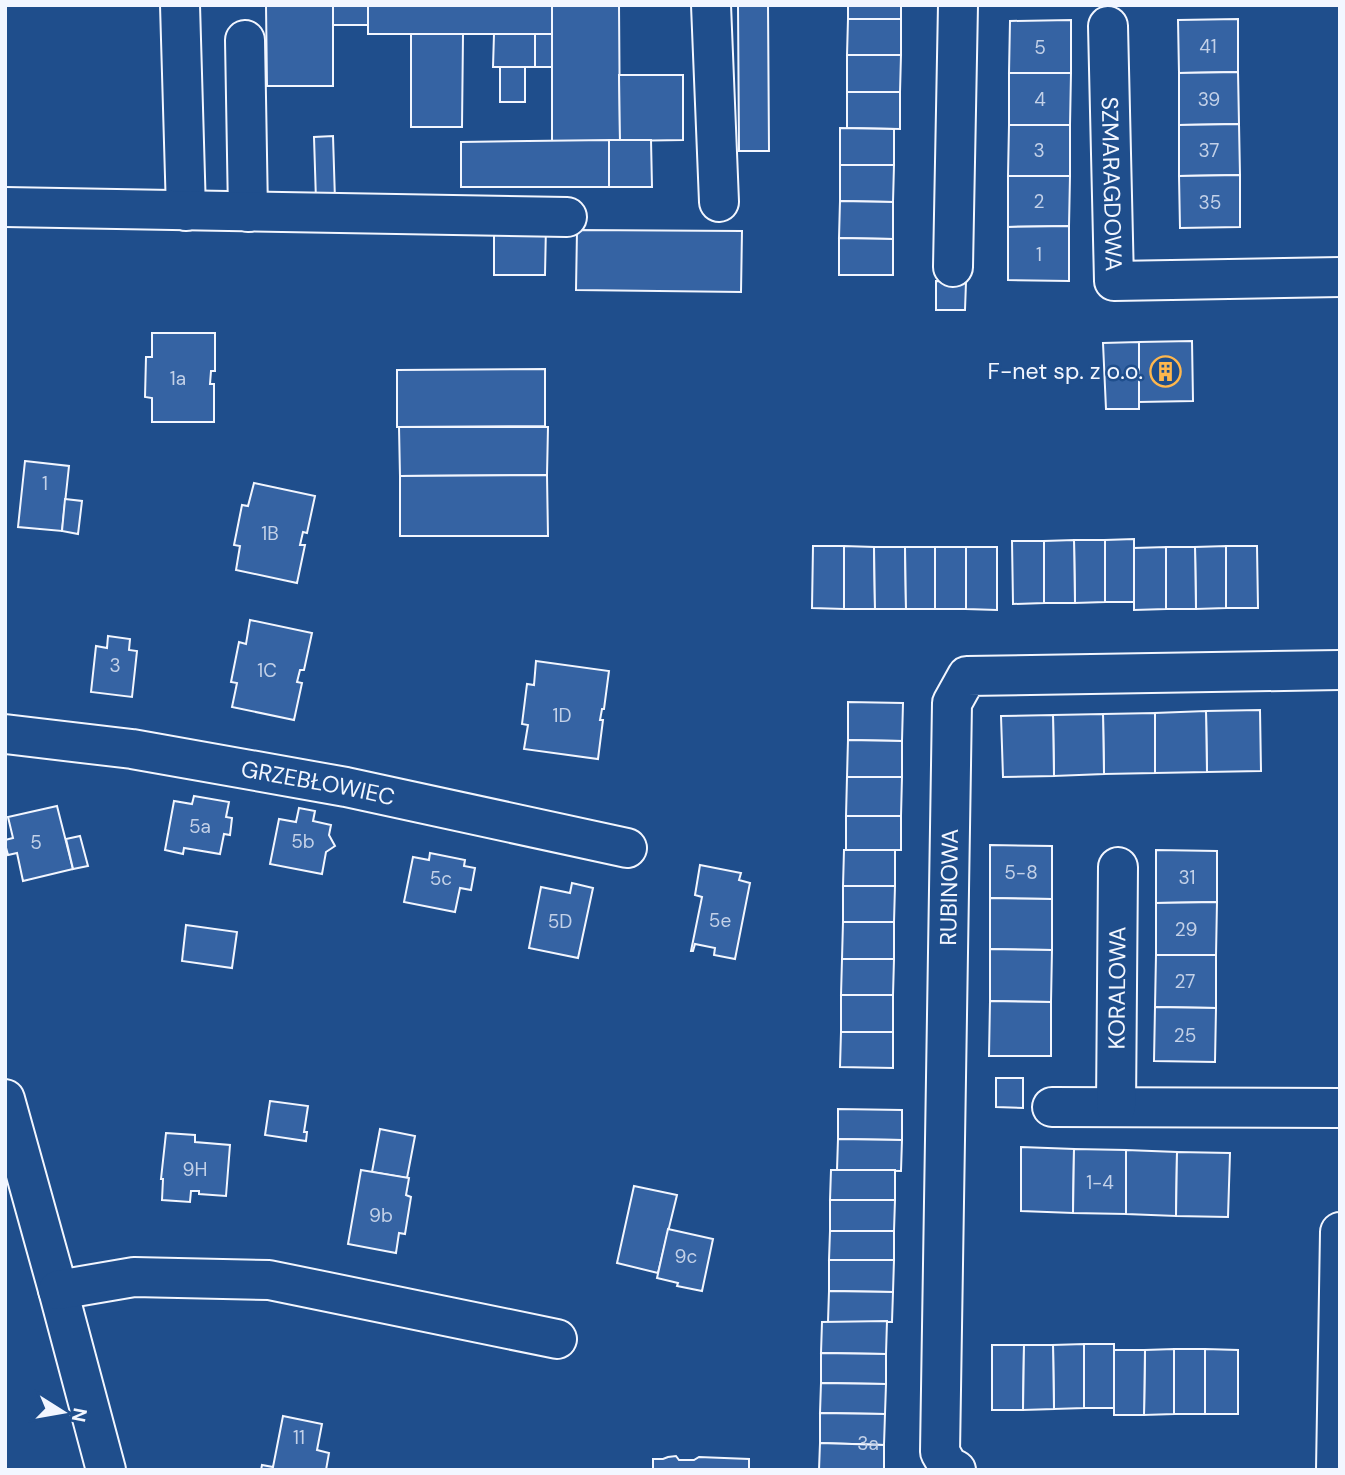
<svg xmlns="http://www.w3.org/2000/svg" width="1345" height="1475" font-family="'DM Sans',sans-serif">
  <style>
    .building { fill: #3563a3; stroke: #f2f6ff; stroke-width: 2 }
    .lines { fill: none; stroke-linecap: round; stroke-linejoin: round }
    .minor-casing { stroke: #f2f6ff; stroke-width: 42 }
    .minor { stroke: #1f4e8c; stroke-width: 38 }
    .labels { text-anchor: middle; stroke-width: 5; stroke-linejoin: round; paint-order: stroke }
    .number-label { font-size: 19px; fill: #c3d1e8 }
    .street-label { font-size: 23px; fill: #f2f6ff; stroke: #1f4e8c }
    .poi-label { font-size: 23px; fill: #f2f6ff; stroke: #1f4e8c; text-anchor: end }
  </style>
  <rect width="100%" height="100%" fill="#1f4e8c"/>
  <!-- building -->
  <g class="building">
    <polygon points="266,5 333,5 333,86 267,86"/>
    <rect x="333" y="5" width="35" height="20"/>
    <rect x="368" y="5" width="184" height="29"/>
    <polygon points="552,5 619,5 620,141 552,141"/>
    <polygon points="738,5 768,5 769,151 739,151"/>
    <rect x="848" y="5" width="53" height="14"/>
    <polygon points="848,19 901,19 901,55 847,55"/>
    <polygon points="1238,19 1238,72 1179,73 1178,20"/>
    <polygon points="1071,20 1071,73 1009,73 1010,21"/>
    <polygon points="411,34 463,34 462,127 411,127"/>
    <polygon points="494,34 535,34 535,67 493,67"/>
    <rect x="535" y="34" width="17" height="33"/>
    <polygon points="847,55 901,55 900,92 847,92"/>
    <rect x="500" y="67" width="25" height="35"/>
    <polygon points="1238,72 1239,124 1179,125 1179,73"/>
    <polygon points="1009,73 1071,73 1070,125 1009,125"/>
    <polygon points="619,75 683,75 683,140 620,141"/>
    <polygon points="847,92 900,92 900,129 847,128"/>
    <polygon points="1239,124 1240,175 1179,176 1179,125"/>
    <polygon points="1009,125 1070,125 1070,176 1008,176"/>
    <polygon points="840,128 894,129 894,165 840,165"/>
    <polygon points="333,136 335,200 316,201 314,137"/>
    <polygon points="609,140 609,187 461,187 461,142"/>
    <polygon points="609,140 651,140 652,187 609,187"/>
    <polygon points="840,165 894,165 893,202 840,201"/>
    <polygon points="1240,175 1240,227 1180,228 1179,176"/>
    <polygon points="1008,176 1070,176 1069,226 1008,227"/>
    <polygon points="840,201 893,202 893,239 839,238"/>
    <polygon points="494,224 546,225 545,275 494,275"/>
    <polygon points="1069,226 1069,281 1008,280 1008,227"/>
    <polygon points="577,230 742,231 741,292 576,290"/>
    <polygon points="839,238 893,239 893,275 839,275"/>
    <polygon points="936,281 966,282 965,310 936,310"/>
    <polygon points="152,333 215,333 215,371 211,371 210,384 214,384 214,422 152,422 152,398 145,397 146,357 152,357"/>
    <polygon points="1192,341 1193,401 1139,402 1139,342"/>
    <polygon points="1139,342 1139,409 1106,409 1103,343"/>
    <polygon points="545,369 545,426 397,427 397,370"/>
    <polygon points="399,427 548,427 547,475 400,476"/>
    <polygon points="25,461 69,466 62,531 18,527"/>
    <polygon points="547,475 548,536 400,536 400,476"/>
    <polygon points="254,483 315,496 307,533 303,532 300,545 305,545 297,583 236,570 240,546 234,545 242,505 248,506"/>
    <polygon points="65,499 82,501 78,534 62,531"/>
    <polygon points="1134,539 1134,602 1105,602 1105,540"/>
    <polygon points="1074,540 1105,540 1105,602 1075,603"/>
    <polygon points="1074,540 1075,603 1044,603 1044,541"/>
    <polygon points="1012,541 1044,541 1044,603 1013,604"/>
    <polygon points="813,546 844,546 844,609 812,608"/>
    <polygon points="844,546 874,547 875,609 844,609"/>
    <polygon points="1226,546 1257,546 1258,608 1226,608"/>
    <polygon points="1226,546 1226,608 1196,609 1195,547"/>
    <polygon points="874,547 905,547 906,609 875,609"/>
    <polygon points="905,547 935,547 935,609 906,609"/>
    <rect x="935" y="547" width="31" height="62"/>
    <polygon points="966,547 997,547 997,610 966,609"/>
    <polygon points="1166,547 1195,547 1196,609 1166,609"/>
    <polygon points="1166,547 1166,609 1134,610 1134,548"/>
    <polygon points="250,620 312,633 304,670 300,670 297,682 302,683 294,720 232,707 237,683 231,682 239,642 246,644"/>
    <polygon points="108,636 130,639 129,650 137,651 132,697 91,692 96,646 107,648"/>
    <polygon points="536,661 609,671 604,709 602,709 600,720 603,720 598,759 524,749 528,725 522,724 527,684 534,685"/>
    <polygon points="848,702 903,703 902,741 848,740"/>
    <polygon points="1260,710 1261,771 1207,772 1206,711"/>
    <polygon points="1206,711 1207,772 1155,773 1155,713"/>
    <polygon points="1155,713 1155,773 1104,774 1103,714"/>
    <polygon points="1103,714 1104,774 1054,776 1053,715"/>
    <polygon points="1053,715 1054,776 1003,777 1001,716"/>
    <polygon points="848,740 902,741 902,777 847,777"/>
    <polygon points="847,777 902,777 901,816 846,816"/>
    <polygon points="194,796 229,802 226,817 232,818 230,835 224,834 220,854 184,848 183,854 165,850 174,801 192,804"/>
    <polygon points="57,806 73,869 23,881 17,853 8,855 5,844 5,840 13,838 8,817"/>
    <polygon points="299,808 315,811 313,821 331,825 329,835 335,846 326,852 322,874 270,864 279,819 296,822"/>
    <rect x="846" y="816" width="55" height="34"/>
    <polygon points="80,836 88,866 73,869 66,839"/>
    <polygon points="990,845 1052,846 1052,899 990,898"/>
    <polygon points="844,850 895,850 895,886 843,886"/>
    <polygon points="1156,850 1217,851 1217,902 1156,903"/>
    <polygon points="430,853 465,860 464,866 475,868 471,890 460,888 455,912 404,902 413,857 429,860"/>
    <polygon points="700,865 741,873 739,880 750,883 735,959 714,955 715,948 695,944 693,951 691,951 702,897 695,895"/>
    <polygon points="572,883 593,888 578,958 529,948 541,887 570,893"/>
    <polygon points="843,886 895,886 894,922 843,922"/>
    <polygon points="990,898 1052,899 1052,950 990,949"/>
    <polygon points="1217,902 1216,955 1156,955 1156,903"/>
    <polygon points="843,922 894,922 894,959 842,959"/>
    <polygon points="186,925 237,932 232,968 182,961"/>
    <polygon points="990,949 1052,950 1051,1002 990,1001"/>
    <polygon points="1156,955 1216,955 1216,1008 1155,1007"/>
    <polygon points="842,959 894,959 893,995 841,995"/>
    <rect x="841" y="995" width="52" height="37"/>
    <polygon points="990,1001 1051,1002 1051,1056 989,1056"/>
    <polygon points="1155,1007 1216,1008 1215,1062 1154,1061"/>
    <polygon points="841,1032 893,1032 893,1068 840,1067"/>
    <polygon points="996,1078 1023,1078 1023,1108 996,1107"/>
    <polygon points="270,1101 308,1106 304,1132 307,1132 306,1141 265,1135"/>
    <polygon points="838,1109 902,1110 902,1140 838,1139"/>
    <polygon points="380,1129 415,1136 407,1178 372,1172"/>
    <polygon points="166,1133 195,1135 195,1142 230,1145 226,1196 199,1194 199,1191 191,1191 190,1202 162,1200 163,1179 161,1179"/>
    <polygon points="838,1139 902,1140 901,1171 837,1170"/>
    <polygon points="1021,1147 1074,1149 1073,1213 1021,1211"/>
    <polygon points="1074,1149 1126,1150 1126,1214 1073,1213"/>
    <polygon points="1126,1150 1177,1152 1176,1216 1126,1214"/>
    <polygon points="1177,1152 1230,1153 1228,1217 1176,1216"/>
    <polygon points="361,1170 409,1178 406,1195 411,1197 405,1234 399,1233 396,1253 348,1244"/>
    <polygon points="831,1170 895,1170 895,1200 830,1200"/>
    <polygon points="634,1186 677,1195 658,1273 617,1263"/>
    <polygon points="830,1200 895,1200 894,1231 830,1231"/>
    <polygon points="668,1229 713,1239 702,1291 677,1286 678,1283 657,1278"/>
    <polygon points="830,1231 894,1231 894,1260 829,1260"/>
    <polygon points="829,1260 894,1260 893,1292 829,1291"/>
    <polygon points="829,1291 893,1292 892,1322 828,1322"/>
    <polygon points="887,1321 886,1354 821,1353 822,1322"/>
    <polygon points="1084,1344 1084,1408 1054,1409 1053,1345"/>
    <rect x="1084" y="1344" width="30" height="64"/>
    <polygon points="992,1345 1024,1345 1023,1410 992,1410"/>
    <polygon points="1024,1345 1053,1345 1054,1409 1023,1410"/>
    <polygon points="1174,1349 1174,1414 1144,1415 1145,1350"/>
    <rect x="1174" y="1349" width="31" height="65"/>
    <polygon points="1205,1349 1238,1350 1238,1414 1205,1414"/>
    <polygon points="1114,1350 1145,1350 1144,1415 1114,1415"/>
    <polygon points="821,1353 886,1354 886,1384 821,1383"/>
    <polygon points="821,1383 886,1384 885,1414 820,1413"/>
    <polygon points="820,1413 885,1414 884,1445 820,1443"/>
    <polygon points="283,1416 322,1424 317,1450 329,1453 326,1470 261,1470 262,1465 273,1467"/>
    <polygon points="820,1443 884,1445 884,1470 819,1470"/>
    <polygon points="676,1456 679,1460 694,1460 699,1457 749,1459 749,1470 653,1470 653,1459 663,1459 668,1457"/>
  </g>
  <g class="lines">
    <defs>
      <g id="minor">
        <polyline points="180,5 186,211"/>
        <polyline points="711,5 719,202"/>
        <path id="s1" d="M1108 26 1114 281 1340 277"/>
        <polyline points="245,40 248,212"/>
        <polyline points="5,207 567,217"/>
        <polyline points="953,267 958,5"/>
        <path id="s2" d="M5 734 132 749 346 787 627 848"/>
        <polyline points="5,1099 58,1290 106,1470"/>
        <polyline points="1052,1107 1340,1108"/>
        <path id="s3" d="M1116 1107 1118 867"/>
        <polyline points="58,1290 134,1277 269,1280 557,1339"/>
        <path id="s4" d="M956 1470 948 1466 940 1452 952 703 967 676 1340 670"/>
        <polyline points="1336,1470 1340,1232"/>
      </g>
    </defs>
    <!-- minor casing -->
    <use href="#minor" class="minor-casing"/>
    <!-- minor -->
    <use href="#minor" class="minor"/>
  </g>
  <!-- icons -->
  <defs>
    <symbol id="building-ring" viewBox="-11 -11 22 22"><circle r="9.5" fill="#1f4e8c" stroke="#ffb74d" stroke-width="1.5"/><path d="M-4-6H4V6H1V3H-1V6H-4ZM-2.5-4.3h1.7v1.8h-1.7ZM.8-4.3h1.7v1.8H.8ZM-2.5-1h1.7V.8h-1.7ZM.8-1h1.7V.8H.8Z" fill="#ffb74d"/></symbol>
  </defs>
  <g fill-rule="evenodd">
    <use href="#building-ring" x="1148" y="354" width="35" height="35"/>
  </g>
  <g class="labels">
    <!-- number labels -->
    <g class="number-label">
      <text x="1208" y="53">41</text>
      <text x="1040" y="54">5</text>
      <text x="1040" y="106">4</text>
      <text x="1209" y="106">39</text>
      <text x="1039" y="157">3</text>
      <text x="1209" y="157">37</text>
      <text x="1039" y="208">2</text>
      <text x="1210" y="209">35</text>
      <text x="1039" y="261">1</text>
      <text x="178" y="385">1a</text>
      <text x="45" y="490">1</text>
      <text x="270" y="540">1B</text>
      <text x="115" y="672">3</text>
      <text x="267" y="677">1C</text>
      <text x="562" y="722">1D</text>
      <text x="200" y="833">5a</text>
      <text x="303" y="848">5b</text>
      <text x="36" y="849">5</text>
      <text x="1021" y="879">5-8</text>
      <text x="1187" y="884">31</text>
      <text x="441" y="885">5c</text>
      <text x="720" y="927">5e</text>
      <text x="560" y="928">5D</text>
      <text x="1186" y="936">29</text>
      <text x="1185" y="988">27</text>
      <text x="1185" y="1042">25</text>
      <text x="195" y="1176">9H</text>
      <text x="1100" y="1189">1-4</text>
      <text x="381" y="1222">9b</text>
      <text x="686" y="1263">9c</text>
      <text x="299" y="1444">11</text>
      <text x="868" y="1450">3a</text>
    </g>
    <!-- street labels -->
    <g class="street-label">
      <text dy="8" stroke="none"><textPath href="#s1" startOffset="158">SZMARAGDOWA</textPath></text>
      <text dy="8" stroke="none"><textPath href="#s2" startOffset="317">GRZEBŁOWIEC</textPath></text>
      <text dy="8" stroke="none"><textPath href="#s4" startOffset="590">RUBINOWA</textPath></text>
      <text dy="8" stroke="none"><textPath href="#s3" startOffset="119">KORALOWA</textPath></text>
    </g>
    <!-- poi labels -->
    <g class="poi-label">
      <text x="1143" y="379">F-net sp. z o.o.</text>
    </g>
  </g>
  <!-- border -->
  <rect width="1345" height="1475" fill="none" stroke="#f2f6ff" stroke-width="14"/>
  <!-- north arrow -->
  <g transform="translate(63 1412) rotate(101)" stroke="#1f4e8c" stroke-width="5" paint-order="stroke">
  <path d="M0-5L12 26L0 18L-12 26Z" fill="#f2f6ff"/>
  <text y="-10" font-size="19" font-weight="bold" text-anchor="middle" fill="#f2f6ff">N</text>
  </g>
</svg>
